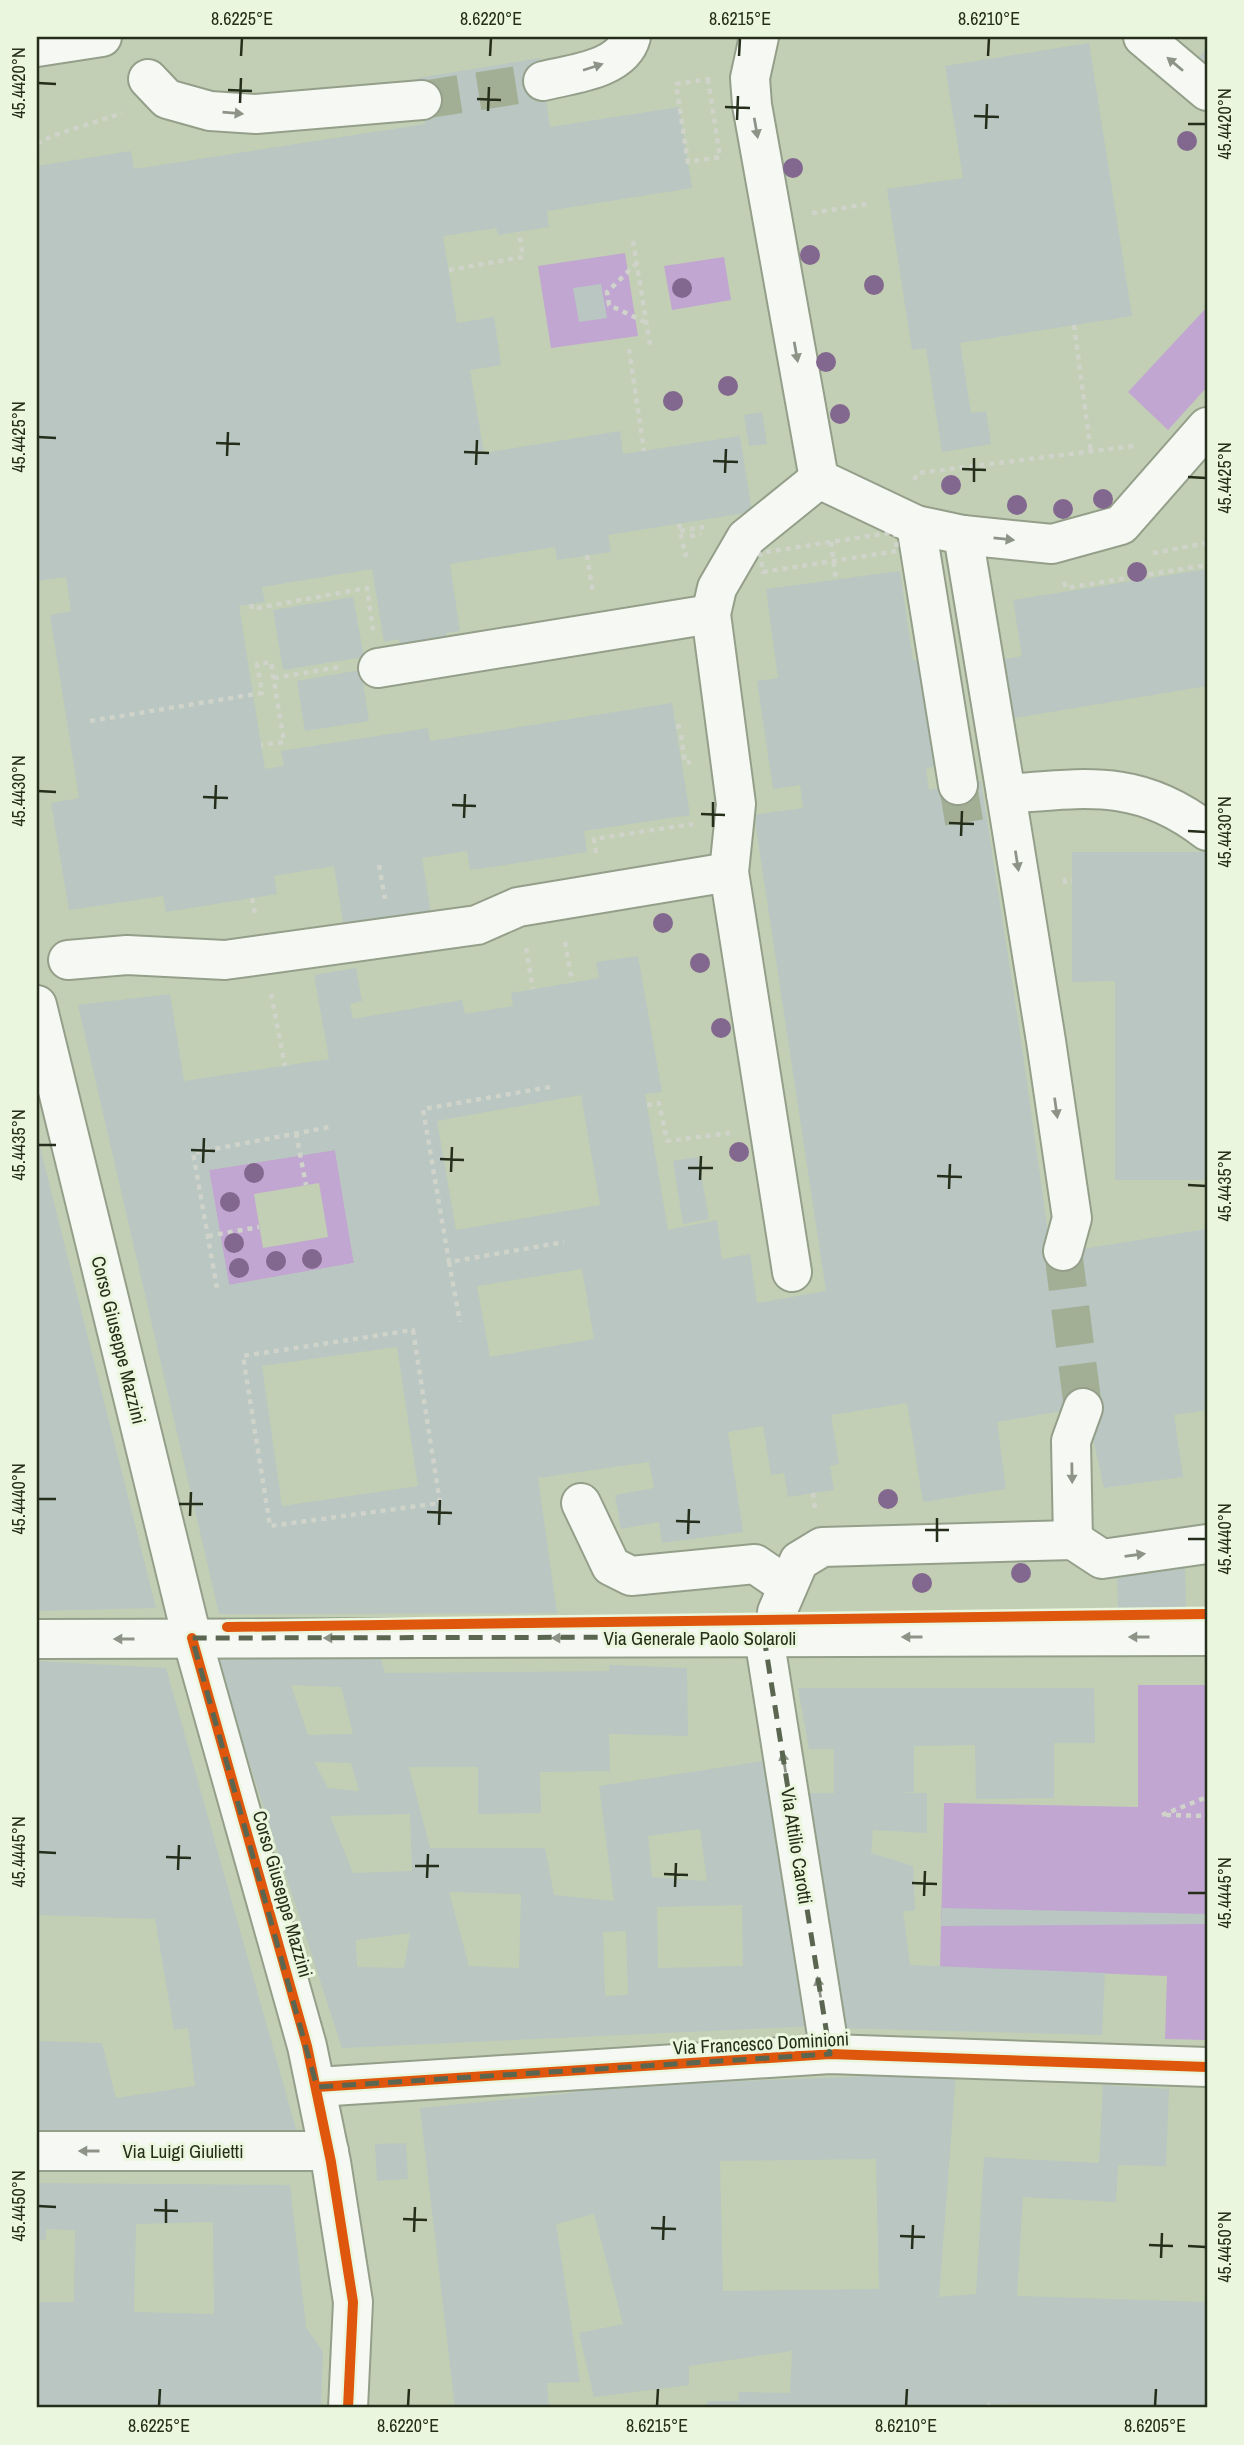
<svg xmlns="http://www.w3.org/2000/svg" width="1244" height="2445" font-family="'Archivo Narrow',sans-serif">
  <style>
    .green { fill: #c0a6d1; fill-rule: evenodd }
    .building { fill: #b9c6c2; fill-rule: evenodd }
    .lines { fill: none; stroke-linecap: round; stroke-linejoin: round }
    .minor-tunnel { stroke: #a2af95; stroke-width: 38; stroke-dasharray: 38 19; stroke-linecap: butt }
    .minor-casing { stroke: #949f8a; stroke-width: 42 }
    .path { stroke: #cfd3ca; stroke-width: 4.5; stroke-dasharray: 5 5; stroke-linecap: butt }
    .minor { stroke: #f6f8f4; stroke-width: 38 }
    .cycleway-casing { stroke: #eaf7de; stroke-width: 15 }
    .cycleway { stroke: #de570d; stroke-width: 10 }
    .tree { fill: #82678e }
    .oneway { fill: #8d9387 }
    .marked { fill: none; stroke: #5b6650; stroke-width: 5; stroke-dasharray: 14 9; stroke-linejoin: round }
    .ticks { fill: none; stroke: #242e1a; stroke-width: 2.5 }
    .labels { text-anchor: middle; stroke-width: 6; stroke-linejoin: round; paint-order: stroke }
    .street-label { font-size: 19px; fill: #242e1a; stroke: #eaf7de }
    .neatline { fill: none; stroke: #242e1a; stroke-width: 2.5 }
    .ticks-label { font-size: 18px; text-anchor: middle; fill: #242e1a }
  </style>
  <rect width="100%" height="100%" fill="#c2cfb4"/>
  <!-- green -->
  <g class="green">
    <polygon points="625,253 638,336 551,348 538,266"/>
    <polygon points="724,257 731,300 672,310 664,266"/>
    <polygon points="1207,307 1207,387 1168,430 1128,392"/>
    <path d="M335 1150 354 1263 229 1285 209 1170ZM319 1183 328 1237 263 1248 254 1194Z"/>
    <polygon points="1138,1685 1207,1685 1207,2040 1165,2039 1167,1976 940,1967 944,1803 1138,1807"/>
  </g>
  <!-- building -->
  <g class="building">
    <polygon points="1089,43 1132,316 960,343 971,413 986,411 991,444 942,452 926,348 912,350 887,189 963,178 945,66"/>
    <polygon points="1207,48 1207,82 1190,68"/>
    <polygon points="540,58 550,127 679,107 692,188 547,211 549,227 498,235 496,228 443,236 457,323 494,317 501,365 470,370 484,453 620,431 623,454 740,436 752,512 608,535 611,552 557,560 555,547 450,564 460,631 446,633 448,646 401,654 399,639 384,642 372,569 262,587 265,602 239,606 265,769 284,766 281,751 428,728 430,741 672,703 690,815 584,831 587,852 511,864 470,870 467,851 422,858 431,914 344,928 334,866 274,876 277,894 166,912 163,896 69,910 51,803 79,798 50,615 71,611 66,577 37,581 37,166 131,151 134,169 425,124 418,78"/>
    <polygon points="601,284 607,318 579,322 573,288"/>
    <polygon points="762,412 767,444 749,446 744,415"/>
    <polygon points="1207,569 1207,686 1008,719 999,660 1022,656 1013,600"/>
    <path d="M900 571 913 660H921L937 766 926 768 929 790 981 781 1021 1040 1051 1254 1207 1229V1410L1174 1415 1183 1477 1104 1488 1086 1407 997 1422 1006 1489 923 1502 907 1403 895 1405 831 1415 839 1464 830 1466 834 1490 813 1493 788 1497 784 1473 771 1475 763 1426 728 1432 743 1532 662 1543 659 1522 621 1529 615 1495 654 1488 649 1462 538 1478 557 1613 219 1614 78 1005 170 994 184 1081 329 1059 314 975 356 968 362 1001 350 1004 353 1019 462 1000 465 1014 513 1006 511 993 599 978 596 962 638 956 662 1092 645 1094 668 1230 717 1220 722 1259 750 1254 757 1303 826 1291 754 815 803 808 800 785 773 789 757 681 778 678 766 589ZM581 1095 600 1205 456 1230 437 1121ZM335 1150 354 1263 229 1285 209 1170ZM582 1269 594 1339 490 1357 477 1286ZM397 1347 418 1486 282 1506 262 1366Z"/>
    <polygon points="353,597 364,657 283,670 273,610"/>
    <polygon points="361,670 369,721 305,731 297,681"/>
    <polygon points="1072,852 1205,852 1207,1180 1115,1180 1115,981 1072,982"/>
    <polygon points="37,1139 38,1139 156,1608 37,1611"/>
    <polygon points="698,1157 709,1219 683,1224 673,1161"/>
    <polygon points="1185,1567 1186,1607 1118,1609 1117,1568"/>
    <path d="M380 1655 385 1673 609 1671V1665L687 1668 688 1736 609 1734 610 1771 540 1772 541 1813 478 1814V1767H409L430 1848H545L554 1895 614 1901 599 1786 771 1760 817 2026 342 2048 215 1657ZM291 1685 341 1687 353 1734 308 1735ZM314 1762 351 1763 359 1791 328 1788ZM410 1814 412 1871 353 1873 330 1816ZM700 1829 707 1881 652 1877 648 1836ZM449 1892 521 1894 519 1968 469 1966ZM742 1905 743 1966 658 1968 657 1907ZM626 1931 628 1995 605 1996 603 1932ZM410 1933 404 1968 357 1967 356 1940Z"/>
    <polygon points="37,1661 166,1668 298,2136 37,2135 37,2041 102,2043 116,2098 195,2086 188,2028 174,2030 155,1919 37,1915"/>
    <polygon points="798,1688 1094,1688 1095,1743 1054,1743 1054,1798 976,1799 975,1745 914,1746 914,1792 897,1793 927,1793 927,1833 873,1830 871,1853 913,1866 915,1911 903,1911 910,1965 1105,1973 1102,2035 836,2028 799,1793 834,1793 834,1749 809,1749"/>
    <polygon points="942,1908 1207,1914 1207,1924 941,1926"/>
    <path d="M956 2073 939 2297 976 2294 984 2157 1099 2163 1103 2085 1169 2089 1166 2166 1118 2165 1116 2202 1023 2197 1017 2296 1207 2302V2406L987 2404V2408H707V2401H738L739 2392 790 2393 792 2351 689 2366V2385L594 2397 579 2333 623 2324 594 2214 556 2224 580 2382 547 2383 549 2408H455L420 2108 563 2094 611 2086ZM876 2159 879 2289 723 2291 720 2161Z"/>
    <polygon points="406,2143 408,2179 377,2181 375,2144"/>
    <path d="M37 2183 290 2185 306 2327 323 2352 321 2408H37V2302H74L75 2230 46 2229V2240L37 2239ZM213 2222 214 2314 134 2312 136 2224Z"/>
  </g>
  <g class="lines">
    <!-- minor-tunnel -->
    <g class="minor-tunnel">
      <polyline points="422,100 543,81"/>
      <polyline points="958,785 965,828"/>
      <polyline points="1063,1251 1083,1408"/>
    </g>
    <defs>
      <g id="minor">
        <polyline points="759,37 750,78 752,105 819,479 916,525 963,535 1052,544 1121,525 1207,427"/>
        <polyline points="1143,37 1207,91"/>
        <polyline points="37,47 102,37"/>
        <polyline points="148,79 167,99 210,111 256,114 422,100"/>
        <path d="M543 81C571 74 622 70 631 37"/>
        <polyline points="916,525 958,785"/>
        <path d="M963 535 1006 794C1086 788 1139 778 1207 831"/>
        <polyline points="378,668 711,614"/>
        <polyline points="1006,794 1046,1041 1072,1218 1063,1251"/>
        <polyline points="68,960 127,955 225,960 477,925 518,907 729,872"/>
        <polyline points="37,1005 192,1638 307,2046 331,2162 353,2302 348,2408"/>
        <polyline points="792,1272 729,872 736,804 711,614 717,588 746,538 819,479"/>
        <polyline points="581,1503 611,1566 631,1576 755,1564 787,1586"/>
        <polyline points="1073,1540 1071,1441 1083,1408"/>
        <polyline points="777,1612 799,1561 822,1547 1073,1540 1102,1559 1207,1544"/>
        <polyline points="764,1637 830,2054"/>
        <polyline points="37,1639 1207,1636"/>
        <polyline points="317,2087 830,2054 1207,2067"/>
        <polyline points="37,2151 329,2151"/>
      </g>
    </defs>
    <!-- minor casing -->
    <use href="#minor" class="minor-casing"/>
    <!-- path -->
    <g class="path">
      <polygon points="708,79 720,157 688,162 676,84"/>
      <polyline points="37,144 52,136 122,113"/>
      <polyline points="812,213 867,204"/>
      <polyline points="633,241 650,345"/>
      <polyline points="637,263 607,292 609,305 645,322"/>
      <polyline points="449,270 523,257 519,232"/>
      <polyline points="1074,325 1091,453"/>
      <polyline points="629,349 644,451"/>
      <polyline points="914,480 918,473 1134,446"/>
      <polyline points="679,524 685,555 688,554"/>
      <polyline points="680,531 704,527"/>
      <polygon points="895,532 897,551 763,572 760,553"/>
      <polyline points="690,536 701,534"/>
      <polyline points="831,542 836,580"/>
      <polyline points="1153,553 1207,543"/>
      <polyline points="587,555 593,593"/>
      <polyline points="1064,582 1066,588 1207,565"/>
      <polyline points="251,604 252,609 367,588 373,630"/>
      <polyline points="274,678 339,667"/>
      <polyline points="90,721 262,693 257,664 271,662 284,742 261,745"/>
      <polyline points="676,727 686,725"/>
      <polyline points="681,735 685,763 691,762"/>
      <polyline points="596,853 594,839 693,824"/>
      <polyline points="379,865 385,899"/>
      <polyline points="1065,884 1065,880 1072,881"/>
      <polyline points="252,898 255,914"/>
      <polyline points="565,942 572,982"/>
      <polyline points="526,948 533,989"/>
      <polyline points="271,994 285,1066"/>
      <polyline points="550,1087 423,1109 449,1262 564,1242"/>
      <polyline points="647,1105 659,1103 667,1141 730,1133"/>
      <polyline points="296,1133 306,1185"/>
      <polyline points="208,1236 259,1227"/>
      <polyline points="449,1262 460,1322"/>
      <polyline points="217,1288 193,1153 330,1127"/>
      <polygon points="413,1330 440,1503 270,1526 243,1356"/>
      <polyline points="813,1493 815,1508"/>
      <polyline points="1162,1815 1207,1797"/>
      <polyline points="1166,1815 1207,1816"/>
      <polyline points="987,2404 991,2408"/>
    </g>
    <!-- minor -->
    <use href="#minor" class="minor"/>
    <defs>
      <g id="cycleway">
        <polyline points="227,1627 1207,1614"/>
        <polyline points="192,1638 307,2046 331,2162 353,2302 348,2408"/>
        <polyline points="317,2087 830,2054 1207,2067"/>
      </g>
    </defs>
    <!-- cycleway casing -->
    <use href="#cycleway" class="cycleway-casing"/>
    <!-- cycleway -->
    <use href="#cycleway" class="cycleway"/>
  </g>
  <!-- trees -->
  <g class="tree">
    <circle cx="1187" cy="141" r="10"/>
    <circle cx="793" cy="168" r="10"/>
    <circle cx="810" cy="255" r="10"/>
    <circle cx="874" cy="285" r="10"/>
    <circle cx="682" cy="288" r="10"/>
    <circle cx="826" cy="362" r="10"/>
    <circle cx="728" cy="386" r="10"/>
    <circle cx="673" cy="401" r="10"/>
    <circle cx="840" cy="414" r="10"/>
    <circle cx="951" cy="485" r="10"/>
    <circle cx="1103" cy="499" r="10"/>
    <circle cx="1017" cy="505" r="10"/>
    <circle cx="1063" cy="509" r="10"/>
    <circle cx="1137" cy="572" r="10"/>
    <circle cx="663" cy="923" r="10"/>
    <circle cx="700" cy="963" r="10"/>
    <circle cx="721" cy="1028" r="10"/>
    <circle cx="739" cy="1152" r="10"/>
    <circle cx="254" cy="1173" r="10"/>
    <circle cx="230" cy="1202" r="10"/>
    <circle cx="234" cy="1243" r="10"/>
    <circle cx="312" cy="1259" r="10"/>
    <circle cx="276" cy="1261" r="10"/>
    <circle cx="239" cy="1268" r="10"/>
    <circle cx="888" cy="1499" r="10"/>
    <circle cx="1021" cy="1573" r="10"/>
    <circle cx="922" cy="1583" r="10"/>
  </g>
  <!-- one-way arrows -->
  <defs><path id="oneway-solid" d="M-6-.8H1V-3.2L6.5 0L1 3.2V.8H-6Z" transform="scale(1.75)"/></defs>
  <g class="oneway">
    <use href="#oneway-solid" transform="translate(1175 64) rotate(-140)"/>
    <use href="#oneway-solid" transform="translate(593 67) rotate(-18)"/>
    <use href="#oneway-solid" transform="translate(233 113) rotate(5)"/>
    <use href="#oneway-solid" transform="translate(756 128) rotate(80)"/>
    <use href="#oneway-solid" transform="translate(796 352) rotate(80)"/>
    <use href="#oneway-solid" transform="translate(1004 539) rotate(6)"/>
    <use href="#oneway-solid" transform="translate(1017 861) rotate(81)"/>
    <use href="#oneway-solid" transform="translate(1056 1108) rotate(82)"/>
    <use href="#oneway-solid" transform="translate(1072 1473) rotate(89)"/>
    <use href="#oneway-solid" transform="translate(1135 1555) rotate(-8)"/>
    <use href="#oneway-solid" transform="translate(912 1637) rotate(180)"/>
    <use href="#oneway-solid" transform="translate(1139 1637) rotate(180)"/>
    <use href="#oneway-solid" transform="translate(334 1638) rotate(180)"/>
    <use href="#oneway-solid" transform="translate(562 1638) rotate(180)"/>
    <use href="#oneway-solid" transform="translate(124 1639) rotate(180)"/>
    <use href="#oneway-solid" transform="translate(784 1762) rotate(-99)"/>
    <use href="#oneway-solid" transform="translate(819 1987) rotate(-99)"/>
    <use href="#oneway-solid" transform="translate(89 2151) rotate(180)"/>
  </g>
  <!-- marked area -->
  <path class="marked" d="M764 1637 830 2054 317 2087 192 1638Z"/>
  <!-- ticks -->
  <path class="ticks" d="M241 56 242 38M490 56 491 38M739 56 740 38M988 56 989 38M38 83 56 84M228 90 252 91M477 99 501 100M240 103 241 78M725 107 750 108M488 111 489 87M974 116 999 117M737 120 738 96M1188 124H1206M986 129 987 104M38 437 56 438M216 443 240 444M464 452 489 453M227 456 228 432M713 461 738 462M476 465 477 440M962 469 986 470M725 473 726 449M1188 477 1206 478M974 482V458M38 791 56 792M203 797 228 798M452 805 476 806M215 809 216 785M701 814 725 815M464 818 465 794M949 823 974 824M713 827V802M1188 831 1206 832M961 836 962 811M38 1145H56M191 1150 215 1151M440 1159 464 1160M203 1163 204 1138M688 1168H713M451 1172 452 1147M937 1176 962 1177M700 1180 701 1156M1188 1185 1206 1186M949 1189 950 1164M38 1499H56M179 1504H203M427 1512 452 1513M190 1516 191 1492M676 1521 700 1522M439 1525 440 1500M925 1530H949M688 1534 689 1509M1188 1539H1206M937 1542V1518M38 1852 56 1853M166 1857 191 1858M415 1866H439M178 1870 179 1845M664 1874 688 1875M427 1878 428 1854M912 1883 937 1884M675 1887 676 1863M1188 1893H1206M924 1896 925 1871M38 2206 56 2207M154 2210 178 2211M403 2219 427 2220M166 2223V2199M651 2228 676 2229M414 2232 415 2207M900 2236 925 2237M663 2240 664 2216M1149 2245 1173 2246M1188 2246 1206 2247M912 2249 913 2225M1161 2258 1162 2233M159 2406 160 2389M408 2406 409 2389M657 2406 658 2389M906 2406 907 2389M1155 2406 1156 2389"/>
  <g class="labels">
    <!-- street labels -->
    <g class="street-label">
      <text transform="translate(119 1340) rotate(76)" y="7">Corso Giuseppe Mazzini</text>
      <text x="700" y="1645">Via Generale Paolo Solaroli</text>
      <text transform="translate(797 1846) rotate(81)" y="7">Via Attilio Carotti</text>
      <text transform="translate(283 1894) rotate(74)" y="7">Corso Giuseppe Mazzini</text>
      <text transform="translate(761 2043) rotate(-3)" y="7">Via Francesco Dominioni</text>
      <text x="183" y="2158">Via Luigi Giulietti</text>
    </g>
  </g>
  <!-- border -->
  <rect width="1244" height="2445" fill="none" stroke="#eaf7de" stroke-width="77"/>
  <rect x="38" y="38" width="1168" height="2368" class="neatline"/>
  <g class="ticks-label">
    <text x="242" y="25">8.6225°E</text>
    <text x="491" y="25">8.6220°E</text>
    <text x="740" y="25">8.6215°E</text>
    <text x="989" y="25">8.6210°E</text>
    <text transform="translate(19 83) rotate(-90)" y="6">45.4420°N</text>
    <text transform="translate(1225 124) rotate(-90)" y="6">45.4420°N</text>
    <text transform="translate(19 437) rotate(-90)" y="6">45.4425°N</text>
    <text transform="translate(1225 478) rotate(-90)" y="6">45.4425°N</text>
    <text transform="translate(19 791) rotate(-90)" y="6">45.4430°N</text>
    <text transform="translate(1225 832) rotate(-90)" y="6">45.4430°N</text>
    <text transform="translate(19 1145) rotate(-90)" y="6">45.4435°N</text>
    <text transform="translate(1225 1186) rotate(-90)" y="6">45.4435°N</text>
    <text transform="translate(19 1499) rotate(-90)" y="6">45.4440°N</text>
    <text transform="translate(1225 1539) rotate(-90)" y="6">45.4440°N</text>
    <text transform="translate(19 1852) rotate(-90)" y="6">45.4445°N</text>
    <text transform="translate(1225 1893) rotate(-90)" y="6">45.4445°N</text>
    <text transform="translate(19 2206) rotate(-90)" y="6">45.4450°N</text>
    <text transform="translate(1225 2247) rotate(-90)" y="6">45.4450°N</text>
    <text x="159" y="2432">8.6225°E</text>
    <text x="408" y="2432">8.6220°E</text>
    <text x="657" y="2432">8.6215°E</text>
    <text x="906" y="2432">8.6210°E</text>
    <text x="1155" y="2432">8.6205°E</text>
  </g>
</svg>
